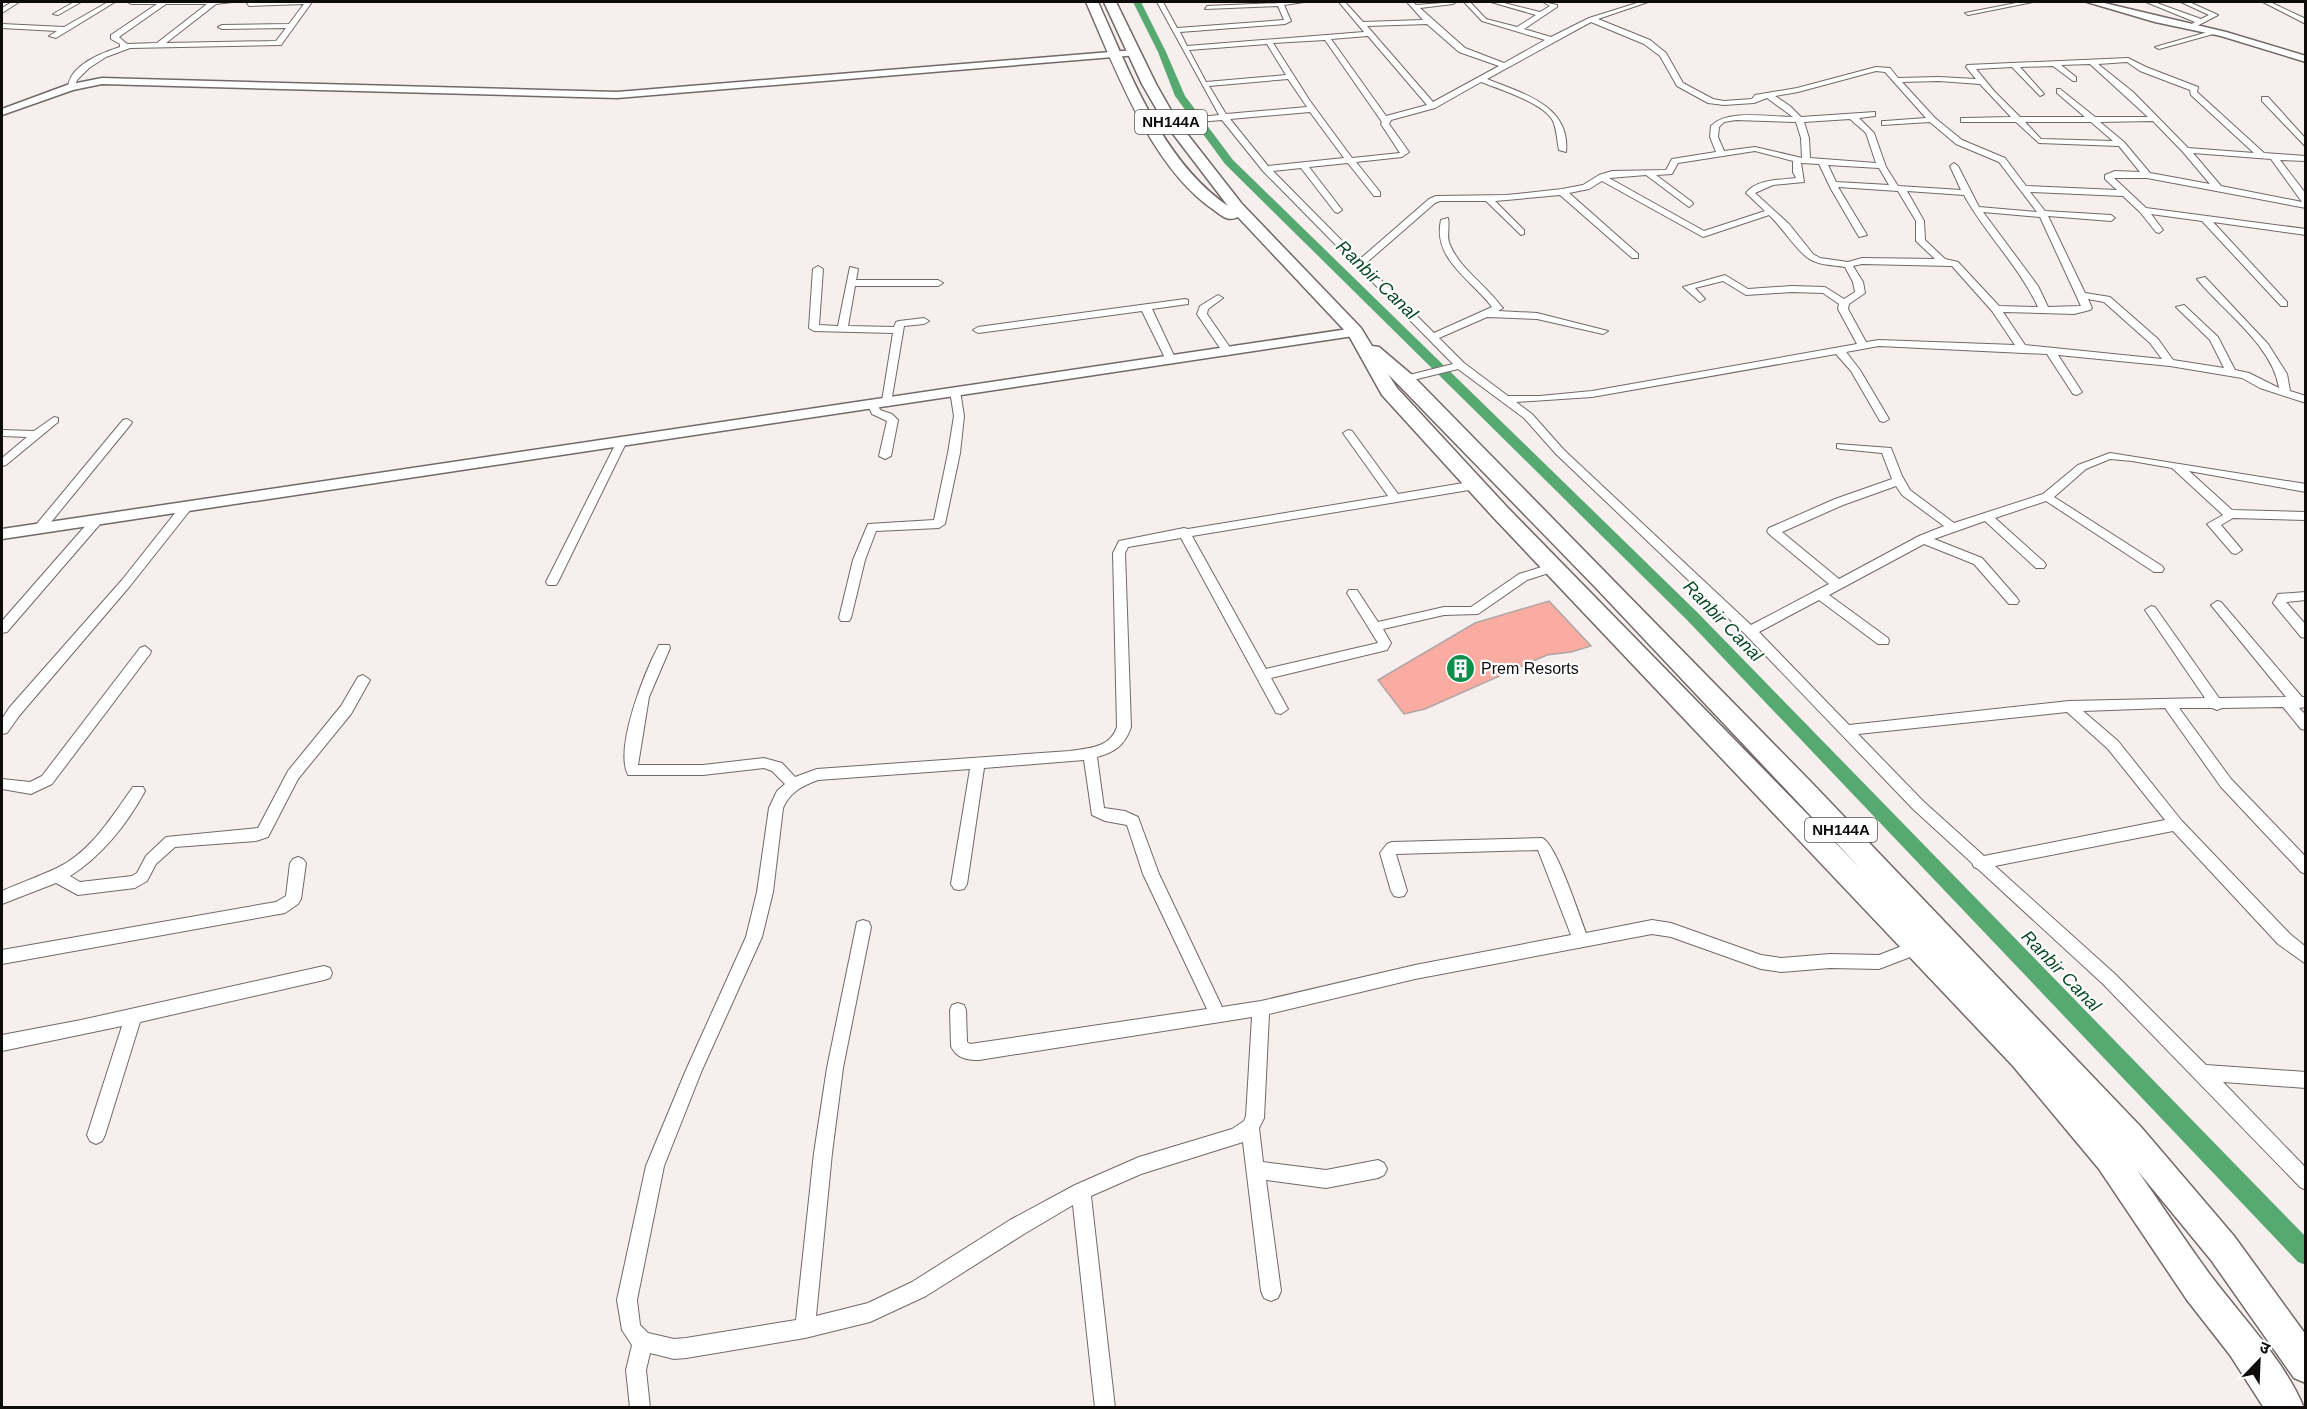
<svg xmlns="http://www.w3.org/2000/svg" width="2307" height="1409" font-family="Arial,'Noto Sans Devanagari',sans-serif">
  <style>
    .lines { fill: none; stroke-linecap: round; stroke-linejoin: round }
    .canal { fill: #56a971; fill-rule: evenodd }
    .building { fill: #faaca2; stroke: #aea6a5; stroke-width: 1.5 }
    .street-casing { stroke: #716968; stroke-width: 2 }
    .secondary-casing { stroke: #716968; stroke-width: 3 }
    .highway-casing { stroke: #716968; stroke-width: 3 }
    .street { fill: #fff; fill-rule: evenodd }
    .secondary { fill: #fff; fill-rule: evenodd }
    .highway { fill: #fff; fill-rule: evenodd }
    .labels { text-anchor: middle; stroke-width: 4.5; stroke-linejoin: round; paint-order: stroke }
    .shield { fill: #fefefe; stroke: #565454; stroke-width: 1.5 }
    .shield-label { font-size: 15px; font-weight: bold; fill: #0e0b0b }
    .poi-label { font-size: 16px; fill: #0e0b0b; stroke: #fefefe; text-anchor: start }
    .water-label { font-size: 18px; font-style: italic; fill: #084a25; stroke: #fefefe }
  </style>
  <rect width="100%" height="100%" fill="#f7efee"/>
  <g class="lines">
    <!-- canal -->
    <polygon class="canal" points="1133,2 1141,2 1166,52 1185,96 1233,160 1697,612 2306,1237 2306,1265 2298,1262 1687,620 1225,164 1175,96 1158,52"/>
  </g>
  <!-- building -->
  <polygon class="building" points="1549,601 1591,646 1571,652 1547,655 1425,709 1404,714 1378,680 1475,623"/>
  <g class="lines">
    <defs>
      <g id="street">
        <polygon points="12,2 19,2 2,13 2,8"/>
        <polygon points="74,2 81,2 58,15 53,14"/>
        <polygon points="108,2 115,2 56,38 49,36 57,31 2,28 2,24 64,27"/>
        <path d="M128 2H232L216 4 166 43 276 41 286 28 222 29 218 27 222 25 289 24 304 4 249 6 247 3 312 2 281 45 130 48 106 57 89 68 77 80 74 89H68C68 66 101 53 120 47V44L111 39V35L157 4H131ZM166 4H207L157 43 127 44 119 37Z"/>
        <path d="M1157 2H1163L1177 28 1284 20 1278 6 1205 9 1207 6 1304 2 1284 5 1291 21 1285 24 1180 32 1187 46 1364 32 1339 2H1345L1363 22 1423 20 1407 2H1413L1416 5 1456 2 1453 4 1420 8 1465 48 1504 63 1545 40 1482 21 1464 2H1470L1486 19 1517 27 1536 15 1491 2H1500L1540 12 1550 6 1543 2 1557 5V7L1524 29 1551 37 1589 18 1640 2H1648L1598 19 1650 40 1666 53 1683 83 1713 99 1724 101 1752 99 1755 95 1797 88 1876 67 1890 68 1898 78 1939 77 1976 79 1966 67 1967 65 2128 58 2146 67 2198 87 2197 92 2264 153 2306 156V161L2280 160 2306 194V208L2147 178H2114L2146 208 2306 229V235L2213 222 2287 302V306H2281L2202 221 2151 214 2163 230 2159 233 2156 232 2140 212 2123 196 2030 192 2045 211 2111 215 2115 218 2111 221 2048 216 2085 293 2110 297 2158 339 2173 360 2224 368 2210 340 2176 307 2184 305 2218 337 2235 370 2249 373 2279 388C2273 346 2223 311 2197 279L2205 277 2268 344 2287 374 2290 391 2306 396V403L2260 388 2242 378 2170 366 2058 355 2082 392 2077 395 2073 394 2047 354 1879 346 1846 352 1860 370 1889 419 1884 422 1880 421 1851 371 1836 354 1592 397 1516 402 1532 414 1564 450 1751 625 1829 584 1769 534 1767 531 1769 528 1835 499 1892 479 1882 453 1841 449 1837 448V444L1891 448 1902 476 1910 490 1954 523 2043 494 2078 465 2110 453 2306 484V492L2189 471 2232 510 2306 512V520L2233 518 2221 525 2242 550 2236 554 2232 553 2207 524 2223 515 2172 468 2132 461 2110 459 2086 469 2054 497 2162 566 2164 569 2162 572H2154L2046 501 1995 518 2044 562 2046 565 2044 568H2036L1985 521 1934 539 1982 558 2017 598 2019 601 2017 604H2009L1974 564 1924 544 1829 595 1888 638 1889 641 1888 644H1878L1819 600 1759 632 1849 725 2069 701 2205 698 2145 610 2151 606 2155 607 2219 698 2286 697 2211 605 2217 601 2221 602 2302 697H2306V707L2299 708 2306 715V730L2301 729 2283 707 2222 708 2217 710 2212 708H2179L2231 779 2306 857V874L2301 872 2221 787 2165 708 2083 711 2118 741 2181 820 2290 934 2306 947V964L2278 944 2173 831 1995 866 2115 974 2206 1065 2306 1072V1088L2223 1082 2306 1168V1190L2300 1187 2103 984 1978 869 1974 867 1972 863 1913 809 1745 634 1556 454 1524 418 1458 369 1405 382 1401 381V377L1453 364 1263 171 1222 120 1171 124 1167 122 1171 120 1219 115ZM1591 22 1644 44 1660 56 1677 86 1708 103 1724 105 1754 103 1767 98 1793 117C1770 117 1727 109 1711 126L1710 137 1716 152 1672 159 1666 170 1612 171 1599 175 1583 185 1562 189 1507 195 1436 196 1429 199 1360 259 1273 171 1301 168 1335 212 1338 213 1342 210 1309 167 1348 163 1374 196H1380V192L1356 162 1402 157 1409 152 1389 124 1391 120 1435 108 1481 82C1499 89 1544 103 1553 121 1557 130 1557 141 1559 150L1566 152C1571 105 1521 93 1487 79ZM1427 24 1459 52 1499 66 1433 102 1367 26ZM1368 36 1427 105 1386 116 1331 39ZM1325 40 1382 122 1381 124 1400 153 1352 158 1310 101 1273 43ZM1267 44 1286 75 1206 82 1189 50ZM2127 62 2140 71 2190 90 2191 95 2254 153 2188 148 2133 92 2098 64ZM2090 64 2148 117H2095L2060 89H2057V93L2085 117H2020L1994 91 1976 69 2012 67 2040 96 2044 94 2020 67 2053 66 2073 81H2076V77L2061 65ZM1876 71 1885 72 1926 118 1885 121H1882V125L1930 122 1956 144 1999 162 2037 212 1979 207 1958 166 1954 163 1950 166 1961 190 1898 186 1886 167 1874 133 1859 118 1875 116V112L1801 117 1790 106 1775 96 1798 92ZM1288 79 1307 107 1226 114 1209 86ZM1939 81 1980 84 2011 117 1964 118H1961V122H2016L2039 143 2119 146 2140 172 2115 171 2105 175V179L2117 190 2026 186 2005 158 1962 140 1935 118 1902 82ZM1310 112 1344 158 1268 166 1230 119ZM1850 119 1866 133 1876 163 1810 158 1809 138 1804 122ZM1736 120 1796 122 1801 138 1802 158 1755 147 1724 151 1718 137 1719 127 1724 122ZM2153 121 2183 152 2210 184 2150 173 2124 142 2100 122ZM2025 122H2091L2113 141 2041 139ZM1755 151 1793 161V172L1796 178C1780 180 1756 179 1746 193L1765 211 1704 231 1609 178 1646 175 1689 207 1693 204 1692 202 1656 175 1672 174 1678 163ZM2193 153 2271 159 2302 202 2221 186ZM1801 163 1819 164 1831 189 1859 237 1867 235 1838 187 1898 191 1916 221V241L1935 259 1862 258 1848 262 1820 258 1813 254 1789 224 1755 193 1773 185 1804 182ZM1828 165 1879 168 1889 185 1836 182ZM1602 181 1703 237 1769 215C1782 227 1796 250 1808 258 1817 265 1833 265 1845 267L1853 282 1855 292 1844 299 1825 287 1792 286 1748 289 1725 275 1683 287 1700 302 1705 299 1695 288 1723 281 1746 295 1792 292 1823 293 1839 304 1838 309 1857 344 1592 391 1540 396H1508L1464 363 1439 338 1487 317 1537 319 1603 334 1608 331 1537 313 1498 311 1503 308 1501 306C1486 285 1460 269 1450 245 1446 236 1450 227 1448 218L1441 220C1432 259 1472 280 1492 307L1434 333 1365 264 1435 203 1440 201H1486L1521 235 1524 234V230L1495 201 1560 195 1632 258H1638V254L1569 193 1589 189ZM1907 191 1964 195C1986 235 2019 266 2038 307L1999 306 1958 262 1945 259 1925 240 1924 221ZM1983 212 2040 217 2081 306 2048 307 2038 286ZM1862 264 1952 266 1992 311 2015 345 1879 340 1866 342 1848 309 1849 304 1865 293 1863 282 1853 266ZM2088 299 2104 302 2150 343 2162 359 2025 345 2003 312 2074 314 2090 310 2092 308ZM1896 486 1902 495 1944 526 1919 536 1839 579 1782 532 1843 505ZM2067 712 2108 749 2165 820 1984 856 1923 801 1858 734Z"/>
        <polygon points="2021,2 2033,2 1968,15 1965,13"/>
        <polygon points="2146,2 2154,2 2201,19 2209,15 2181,2 2189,2 2218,15 2191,29 2187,27 2195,22"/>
        <polygon points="2263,2 2270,2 2306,19 2306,24"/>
        <polygon points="2215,30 2219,32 2217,33 2159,49 2155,47"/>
        <polygon points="2262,97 2268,97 2306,139 2306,147 2262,101"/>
        <polygon points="818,266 823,269 819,325 838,326 850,267 858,269 856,280 938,280 943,283 938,286 855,286 848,326 894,327 896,322 899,321 924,318 929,321 924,324 904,326 891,403 887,404 882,401 893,333 814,331 809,328 813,269"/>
        <polygon points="1218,295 1223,298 1208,309 1207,314 1233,352 1228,355 1224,354 1197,314 1200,306"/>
        <polygon points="1185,299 1188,300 1188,304 1152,309 1176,360 1171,363 1166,360 1142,311 978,333 973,330 978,327"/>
        <polygon points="955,388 960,391 964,416 960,453 945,524 939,528 876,531 865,560 851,618 849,621 841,621 839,618 853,560 868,524 934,520 948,453 954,416 950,391"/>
        <polygon points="872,400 876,401 880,410 892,414 898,420 891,456 885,459 879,456 887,421 872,414 867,403"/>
        <polygon points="54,417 58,418 58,422 6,465 2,466 2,458 27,437 2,436 2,430 34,431"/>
        <polygon points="127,419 132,422 131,424 43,532 35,532 33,529 35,526 123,420"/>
        <path d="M1348 430 1352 431 1398 494 1475 481 1481 485 1475 489 1192 536 1266 669 1378 643 1347 593 1349 590H1357L1378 622 1444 607H1471L1519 574 1554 563 1560 567 1558 570 1527 580 1478 614 1444 615 1383 629 1391 643 1387 650 1271 678 1288 709 1281 714 1276 713 1181 538 1128 547 1125 553 1131 727C1125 745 1115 752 1097 757L1104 808 1125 811 1138 817 1159 874 1222 1007 1261 1001 1415 965 1571 935 1538 850 1396 854 1407 891 1404 896 1399 897 1394 896 1391 891 1380 853 1387 844 1392 842 1542 838C1556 843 1579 915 1586 933L1652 920 1671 923 1761 955 1781 958 1830 954 1879 955 1920 939 1926 941 1928 946 1926 951 1879 969 1830 968 1781 972 1761 969 1671 937 1652 934 1415 979 1269 1014 1264 1118 1259 1128 1263 1162 1326 1170 1378 1160 1384 1163 1387 1169 1384 1175 1378 1178 1326 1188 1266 1180 1281 1291 1278 1298 1271 1301 1264 1298 1261 1291 1243 1142 1141 1174 1091 1196 1115 1408H1095L1073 1205 1024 1234 926 1296 870 1322 805 1338 686 1358 674 1359 650 1353 646 1370 650 1408H630L626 1370 632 1345 622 1330 617 1300 646 1166 686 1070 746 937 757 892 769 808 777 791 785 784 772 771 764 768 703 775H628C614 748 645 671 659 645H669L670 648 649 697 638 765H703L764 758 782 763 795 777 817 769 1070 751C1089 748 1110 748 1117 727L1113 553 1119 541 1184 528 1188 529 1388 496 1343 433ZM1084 760 1092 815 1105 821 1127 825 1143 874 1207 1009 970 1044 967 1042 966 1010 964 1005 958 1003 952 1005 950 1010 951 1046C956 1058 967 1060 979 1060L1252 1017 1246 1116 1244 1121 1232 1129 1139 1157 1075 1185 1010 1220 912 1282 868 1303 816 1316 832 1153 843 1068 871 927 869 922 863 920 857 922 827 1068 814 1153 796 1320 686 1338 674 1339 648 1333 640 1325 637 1300 664 1166 702 1070 762 937 773 892 783 808C790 792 802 786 818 780L970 769 951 884 954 889 959 890 964 889 967 884 984 768Z"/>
        <polygon points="622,438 627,441 558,582 556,585 548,585 546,582 617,441"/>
        <polygon points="187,502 193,506 191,509 130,586 19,716 7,733 2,734 2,719 9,708 122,580 183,503"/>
        <polygon points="97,516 103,520 101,523 7,632 2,633 2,621 93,517"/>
        <polygon points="2306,592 2306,600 2286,602 2306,625 2306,638 2301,637 2273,603 2278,594"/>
        <polygon points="145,646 151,651 150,654 52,784 31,794 2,789 2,779 30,782 42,776 140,648"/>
        <path d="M363 675 370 680 351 714 298 779 268 837 256 841 175 847 156 864 147 881 135 888 78 895 56 883 2 904V891C20 883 40 876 57 868 91 852 112 816 133 787H143L145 791C128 823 101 857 70 876L80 882 132 876 137 873 146 856 166 837 258 828 288 771 341 706 358 677Z"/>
        <polygon points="298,857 303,859 306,863 301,899 298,904 285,913 2,964 2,950 276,902 286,896 290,863 293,859"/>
        <polygon points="324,966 330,968 332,973 330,978 324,980 140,1022 105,1135 102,1141 96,1144 90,1141 87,1135 122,1026 2,1051 2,1035 81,1020"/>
      </g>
      <g id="secondary">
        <polygon points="2087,2 2100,2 2226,32 2306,56 2306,62 2221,36 2155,22"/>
        <polygon points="1135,50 1138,51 1138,55 617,98 102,84 73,90 2,115 2,109 67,85 102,78 617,92"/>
        <polygon points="1355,328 1360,329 1362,332 1360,335 2,539 2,529"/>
      </g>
      <path id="highway" d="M1086 2H1098C1130 73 1162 161 1228 206L1164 122 1142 84 1104 2H1116L1156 84 1177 121 1242 204 1361 328 1372 346 1379 347 1412 375 1810 781 2141 1127 2234 1236 2306 1335V1383L2294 1378 2211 1260 2137 1170C2162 1205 2185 1241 2211 1276 2241 1316 2285 1361 2304 1408H2264L2230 1355 2187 1300 2099 1169 2013 1066 1493 517 1382 395 1348 334 1238 217C1228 222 1222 216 1214 210 1151 167 1116 70 1086 2ZM1388 374 1596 588 1860 868 1507 507 1397 388Z"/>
    </defs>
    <!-- street casing -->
    <use href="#street" class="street-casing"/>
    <!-- secondary casing -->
    <use href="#secondary" class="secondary-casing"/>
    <!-- highway casing -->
    <use href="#highway" class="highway-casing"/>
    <!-- street -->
    <use href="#street" class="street"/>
    <!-- secondary -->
    <use href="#secondary" class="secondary"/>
    <!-- highway -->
    <use href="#highway" class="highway"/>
  </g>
  <!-- icons -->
  <defs>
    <symbol id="building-disc" viewBox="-11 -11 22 22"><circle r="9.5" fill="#0d8e4a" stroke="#fefefe"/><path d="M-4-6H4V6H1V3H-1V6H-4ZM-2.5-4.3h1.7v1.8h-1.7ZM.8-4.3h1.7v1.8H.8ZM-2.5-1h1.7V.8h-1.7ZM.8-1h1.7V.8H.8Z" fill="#fff"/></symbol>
  </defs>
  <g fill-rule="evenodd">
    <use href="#building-disc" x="1444" y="652" width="33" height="33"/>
  </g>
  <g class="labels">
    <!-- shield labels -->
    <g class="shield">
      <rect x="1135" y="110" width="72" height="24" rx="4.5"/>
      <rect x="1805" y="818" width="72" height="24" rx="4.5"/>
    </g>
    <g class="shield-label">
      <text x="1171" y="127">NH144A</text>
      <text x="1841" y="835">NH144A</text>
    </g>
    <!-- poi labels -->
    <g class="poi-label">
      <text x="1481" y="674">Prem Resorts</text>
    </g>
    <!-- water labels -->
    <g class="water-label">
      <text transform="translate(1377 280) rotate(44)" y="6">Ranbir Canal</text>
      <text transform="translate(1723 621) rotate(46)" y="6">Ranbir Canal</text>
      <text transform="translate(2061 971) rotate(46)" y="6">Ranbir Canal</text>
    </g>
  </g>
  <!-- border -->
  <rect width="2307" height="1409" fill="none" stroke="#0e0b0b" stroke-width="6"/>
  <!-- north arrow -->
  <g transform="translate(2259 1361) rotate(23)" stroke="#fefefe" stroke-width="4.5" paint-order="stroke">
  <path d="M0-4.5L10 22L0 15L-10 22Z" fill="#0e0b0b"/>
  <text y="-9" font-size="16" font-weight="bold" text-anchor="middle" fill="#0e0b0b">उ</text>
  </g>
</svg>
